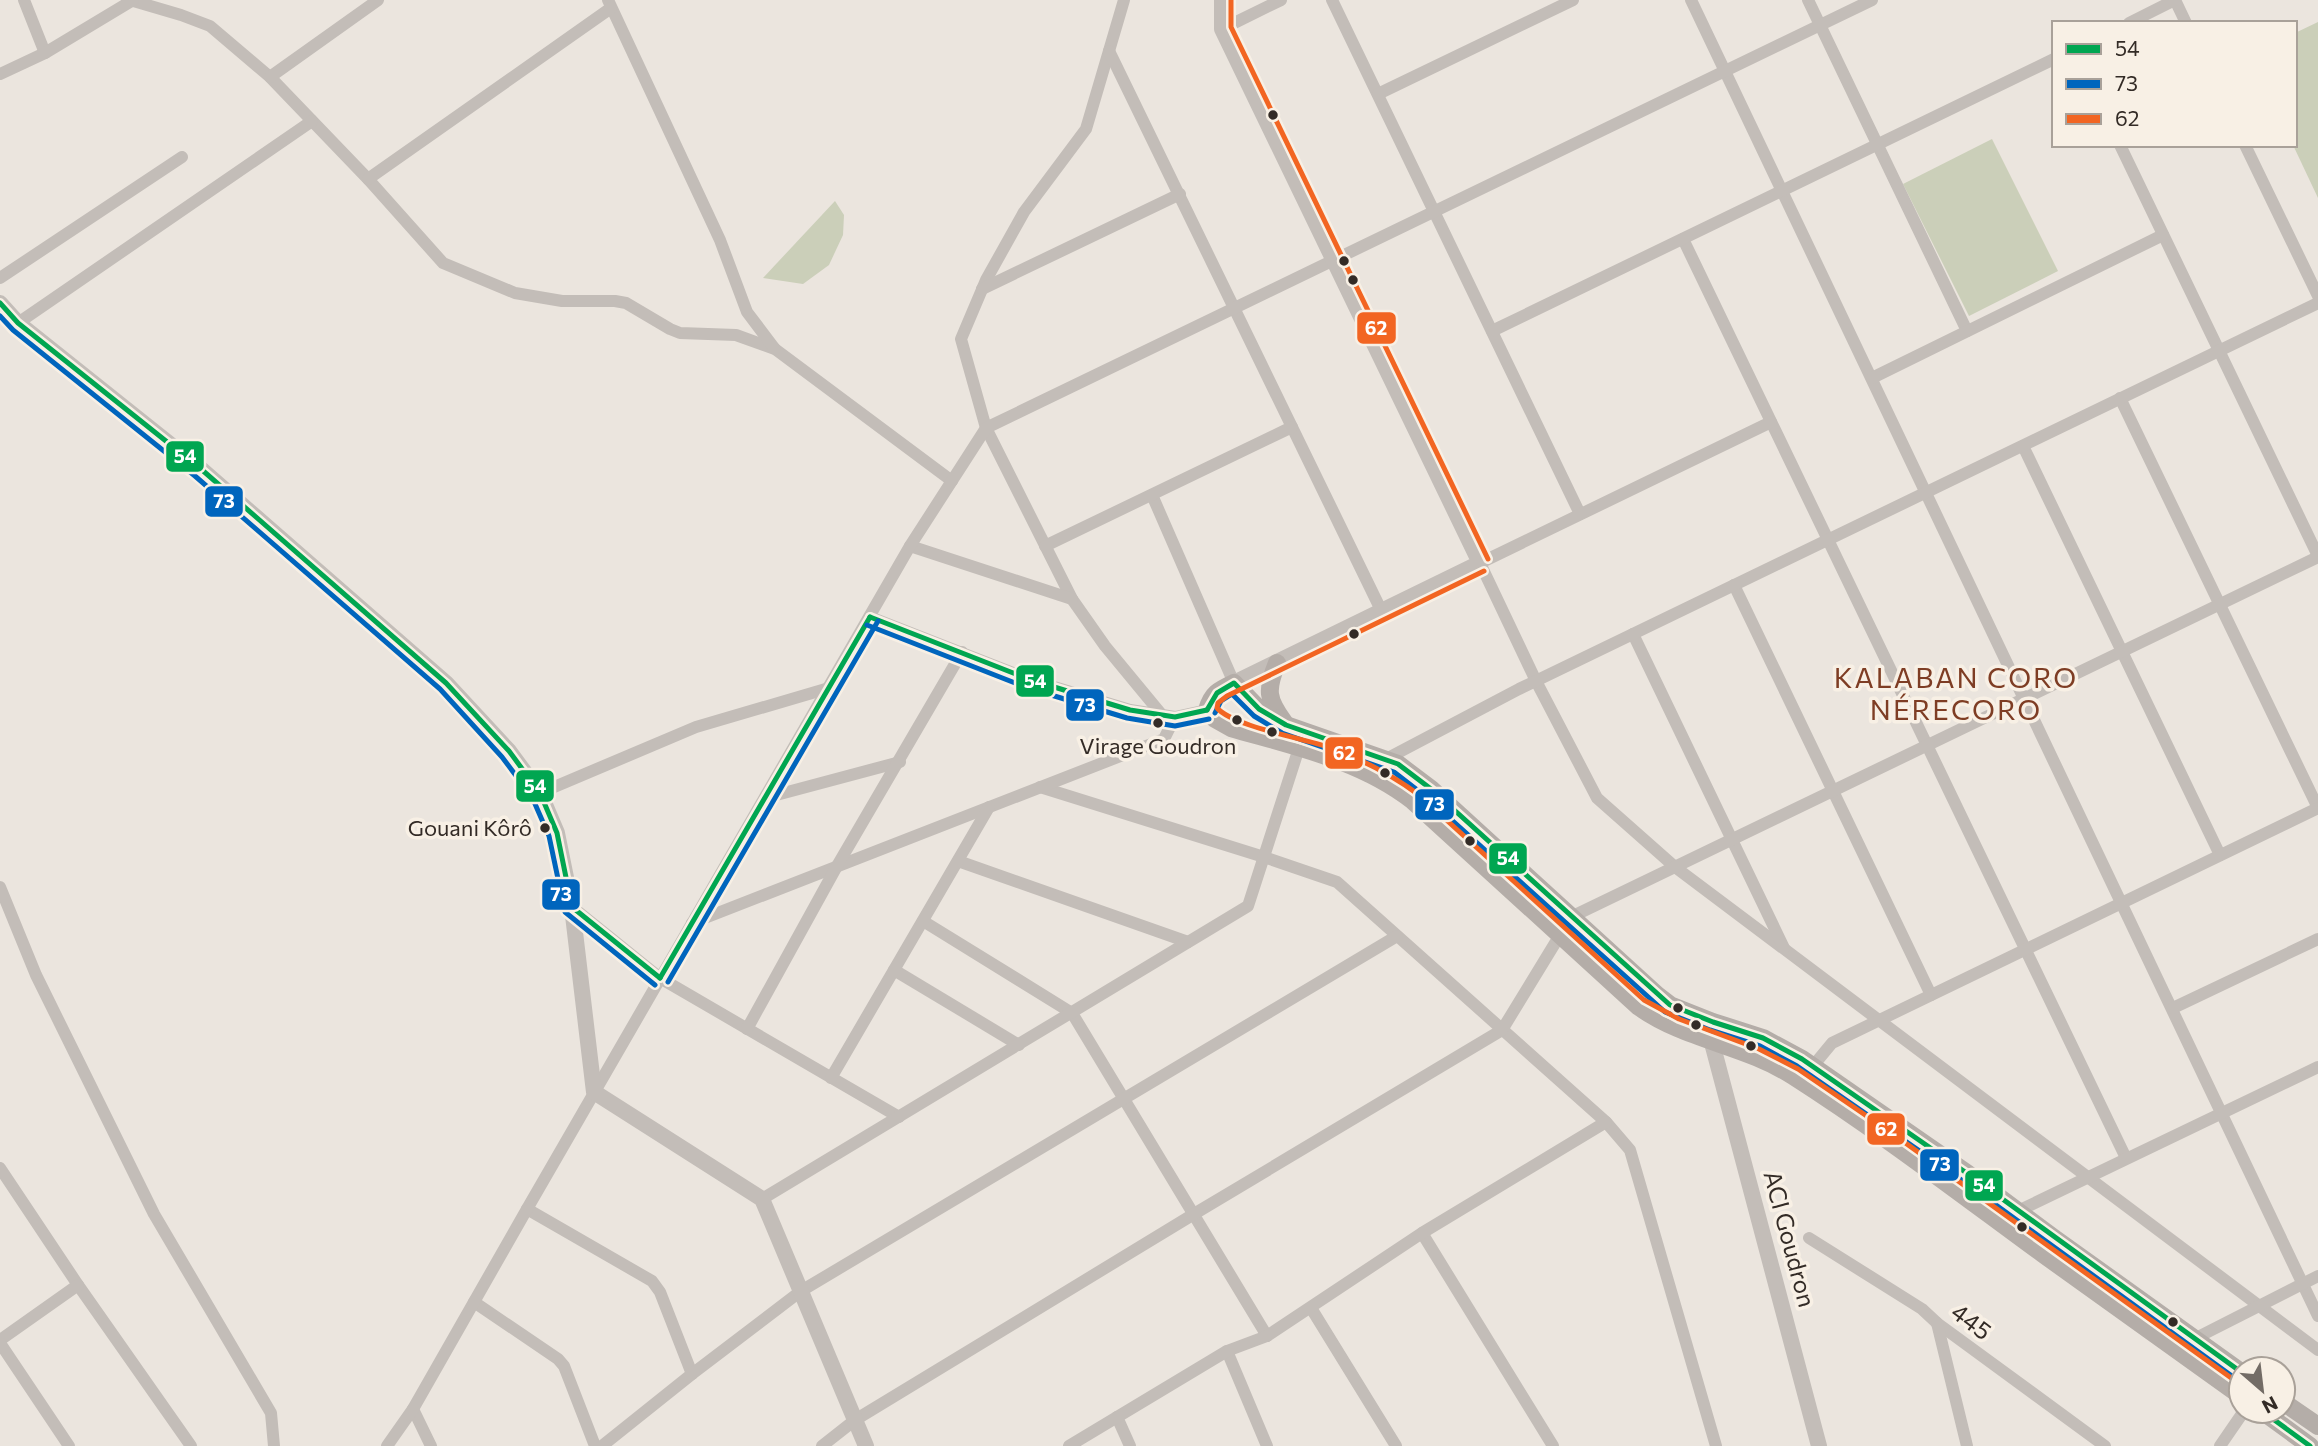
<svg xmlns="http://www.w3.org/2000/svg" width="2318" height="1446" font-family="Commissioner,sans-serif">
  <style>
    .green { fill: #cbcfb9 }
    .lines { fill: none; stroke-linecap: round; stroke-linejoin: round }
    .minor { stroke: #c3bdb8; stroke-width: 12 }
    .tertiary { stroke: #c3bdb8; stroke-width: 16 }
    .secondary { stroke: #b4ada8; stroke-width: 18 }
    .bus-1-casing { stroke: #f8f0e5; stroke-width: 10 }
    .bus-2-casing { stroke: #f8f0e5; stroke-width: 10 }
    .bus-3-casing { stroke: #f8f0e5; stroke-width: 10 }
    .bus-1 { stroke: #00a651; stroke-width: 5 }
    .bus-2 { stroke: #0065bd; stroke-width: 5 }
    .bus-3 { stroke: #f26522; stroke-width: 5 }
    .bus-dot { fill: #332b26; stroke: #f8f0e5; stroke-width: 2.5 }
    .labels { text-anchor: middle; stroke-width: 7; stroke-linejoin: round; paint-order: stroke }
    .bus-label { font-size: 22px; fill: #332b26; stroke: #f8f0e5 }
    .street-label { font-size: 24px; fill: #332b26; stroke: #f8f0e5 }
    .quarter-label { font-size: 28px; letter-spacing: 2px; fill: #7e3d24; stroke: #f8f0e5 }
    .line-badge { stroke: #f8f0e5; stroke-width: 2.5 }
    .badge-label { font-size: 19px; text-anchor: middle; font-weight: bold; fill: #fff }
  </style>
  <rect width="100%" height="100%" fill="#ebe5de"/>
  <!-- green -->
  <g class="green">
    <polygon points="2318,22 2318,198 2293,145 2295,145 2295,33"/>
    <polygon points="1992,139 2058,271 1969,316 1903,184"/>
    <polygon points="835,201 844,215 843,235 829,265 803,284 763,278"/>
  </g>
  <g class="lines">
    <!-- minor -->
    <g class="minor">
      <polyline points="24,0 45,53"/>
      <polyline points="130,0 181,15 210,26 270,77 368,179 443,263 515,293 562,301 615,301 626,303 670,329 680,333 736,335 775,349 952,481"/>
      <polyline points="608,0 720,240 747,312 775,349"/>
      <polyline points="1124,0 1086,129 1024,212 986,280 961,339 986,428 1072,599 1105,646 1162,715"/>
      <polyline points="1332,0 1580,514"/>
      <polyline points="1691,0 2318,1316"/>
      <polyline points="1808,0 1967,331"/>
      <polyline points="2175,0 2186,23"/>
      <polyline points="2129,23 2175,0"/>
      <polyline points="1222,29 1281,0"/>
      <polyline points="1109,51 1382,612"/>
      <polyline points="0,74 45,53 133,0"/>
      <polyline points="270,77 378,0"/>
      <polyline points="1378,94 1573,0"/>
      <polyline points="2120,145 2318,556"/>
      <polyline points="2245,145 2318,296"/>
      <polyline points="368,179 611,8"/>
      <polyline points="1683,239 2126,1158"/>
      <polyline points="0,278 182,157"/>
      <polyline points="982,289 1180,194"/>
      <polyline points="18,323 312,121"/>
      <polyline points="1492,331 2054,59"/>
      <polyline points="1872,378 2163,235"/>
      <polyline points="2120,398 2318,808"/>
      <polyline points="1771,422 1480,563 1536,681 1597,798 1675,867 2318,1350"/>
      <polyline points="2023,446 2220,855"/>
      <polyline points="1152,495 1234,683"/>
      <polyline points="910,546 1072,599"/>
      <polyline points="1045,546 1292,427"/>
      <polyline points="1734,585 1931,995"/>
      <polyline points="870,617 1031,680 1130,710 1175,717 1207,710"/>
      <polyline points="1633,634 1784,948"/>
      <polyline points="1386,759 1519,689 2318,303"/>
      <polyline points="1040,787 1264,857 1337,882 1606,1122 1630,1150 1716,1446"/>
      <polyline points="540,793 696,727 829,688"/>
      <polyline points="765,798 900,762"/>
      <polyline points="958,861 1188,942"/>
      <polyline points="0,887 36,975 154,1214 271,1413 274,1446"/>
      <polyline points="572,907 660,978 899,1117"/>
      <polyline points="923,921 1072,1013 1267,1336"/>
      <polyline points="692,923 1164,739 1175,717"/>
      <polyline points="894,970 1019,1045"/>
      <polyline points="2173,1008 2318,939"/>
      <polyline points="747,1029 837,866 962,652"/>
      <polyline points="1813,1066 1832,1043 2318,808"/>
      <polyline points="831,1078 989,807"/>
      <polyline points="0,1168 78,1285 191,1446"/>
      <polyline points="762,1199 1248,906 1299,748"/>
      <polyline points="527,1209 652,1281 660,1292 692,1374"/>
      <polyline points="2018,1211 2318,1067"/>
      <polyline points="1422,1233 1553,1446"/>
      <polyline points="1809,1238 1922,1309 1937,1323 2105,1446"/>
      <polyline points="474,1302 558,1359 564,1366 595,1446"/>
      <polyline points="1311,1308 1396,1446"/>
      <polyline points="1937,1323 1967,1446"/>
      <polyline points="2194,1339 2318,1276"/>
      <polyline points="0,1340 78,1285"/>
      <polyline points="0,1343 69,1446"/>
      <polyline points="1227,1351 1267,1446"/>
      <polyline points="413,1409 431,1446"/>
      <polyline points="1117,1417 1130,1446"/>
      <polyline points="387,1446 413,1409 527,1209 910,546 986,428 1872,0"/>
      <polyline points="602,1446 692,1374 801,1291 1397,936"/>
      <polyline points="822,1446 855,1420 1194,1214 1502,1030 1571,917 2318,557"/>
      <polyline points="1069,1446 1227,1351 1267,1336 1422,1233 1606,1122"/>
      <polyline points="2220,1446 2244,1411"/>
    </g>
    <!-- tertiary -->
    <g class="tertiary">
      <polyline points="1222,0 1222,29 1480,563 1234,683"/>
      <polyline points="0,303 18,323 201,469 446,683 509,751 540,793 557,833 572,907 594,1092 762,1199 866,1446"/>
      <polyline points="1712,1043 1819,1446"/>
    </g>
    <!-- secondary -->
    <g class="secondary">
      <path d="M1277 663C1266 690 1267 699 1284 722"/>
      <path d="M2241 1372 2054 1238 1968 1174 1802 1059 1763 1038 1713 1022 1670 1005 1657 995 1431 789 1398 764 1286 725 1259 709 1234 683C1219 690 1212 693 1207 710L1215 719 1231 728C1293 746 1361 760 1413 801L1639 1007C1685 1040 1745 1045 1793 1076 1879 1131 1961 1194 2043 1254 2109 1302 2175 1349 2241 1396"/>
      <polyline points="2283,1402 2318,1426"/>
      <polyline points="2262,1411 2310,1446"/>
    </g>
    <defs>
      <g id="bus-1">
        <polyline points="0,303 18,323 201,469 446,683 509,751 540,793 557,833 572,907 660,978"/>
        <polyline points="870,617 1031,680 1130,710 1175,717 1207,710"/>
        <polyline points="1207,710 1217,693 1234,683 1259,709 1286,725 1398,764 1431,789 1670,1005 1713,1022 1763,1038 1802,1059 1968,1174 2241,1372"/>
        <polyline points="660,978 870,617"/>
        <polyline points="2262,1411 2310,1446"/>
      </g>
      <g id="bus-2">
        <polyline points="0,316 13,330 195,476 440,689 502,757 532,797 549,836 565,912 655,985"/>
        <polyline points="867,625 1028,688 1127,718 1175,726 1209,719"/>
        <polyline points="1215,713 1221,701 1232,694 1254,716 1282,733 1394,772 1425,796 1665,1012 1710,1030 1760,1046 1797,1066 1963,1181 2236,1379"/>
        <polyline points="668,982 878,621"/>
      </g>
      <g id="bus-3">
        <polyline points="1231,0 1231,27 1488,559"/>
        <path d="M1484 571 1227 696 1218 703 1217 708C1233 726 1301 738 1328 747 1361 759 1391 774 1419 795L1644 1000 1679 1019 1759 1049 1798 1069 1893 1134 2241 1385"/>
      </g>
    </defs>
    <!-- bus-1 casing -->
    <use href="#bus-1" class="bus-1-casing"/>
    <!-- bus-2 casing -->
    <use href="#bus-2" class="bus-2-casing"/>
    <!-- bus-3 casing -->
    <use href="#bus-3" class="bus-3-casing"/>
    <!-- bus-1 -->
    <use href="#bus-1" class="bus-1"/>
    <!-- bus-2 -->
    <use href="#bus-2" class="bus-2"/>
    <!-- bus-3 -->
    <use href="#bus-3" class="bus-3"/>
  </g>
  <!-- markers -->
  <g class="bus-dot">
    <circle cx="1273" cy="115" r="6"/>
    <circle cx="1344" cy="261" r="6"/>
    <circle cx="1353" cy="280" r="6"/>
    <circle cx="1354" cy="634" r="6"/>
    <circle cx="1237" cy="720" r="6"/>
    <circle cx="1158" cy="723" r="6"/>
    <circle cx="1272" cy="732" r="6"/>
    <circle cx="1385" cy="773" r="6"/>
    <circle cx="545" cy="828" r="6"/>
    <circle cx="1470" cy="841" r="6"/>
    <circle cx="1678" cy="1008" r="6"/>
    <circle cx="1696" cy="1025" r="6"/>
    <circle cx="1751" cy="1046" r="6"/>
    <circle cx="2022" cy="1227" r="6"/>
    <circle cx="2173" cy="1322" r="6"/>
  </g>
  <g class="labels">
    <!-- bus labels -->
    <g class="bus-label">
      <text x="1158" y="754">Virage Goudron</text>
      <text x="532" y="836" text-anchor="end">Gouani Kôrô</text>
    </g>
    <!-- street labels -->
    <g class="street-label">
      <text transform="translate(1789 1239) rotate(75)" y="8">ACI Goudron</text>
      <text transform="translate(1971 1322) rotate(37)" y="8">445</text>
    </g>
    <!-- quarter labels -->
    <g class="quarter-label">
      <text x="1956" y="688">KALABAN CORO<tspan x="1956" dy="32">NÉRECORO</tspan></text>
    </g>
  </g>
  <g class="line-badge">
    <rect x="1356" y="311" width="41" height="34" rx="7" fill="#f26522"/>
    <rect x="165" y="440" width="40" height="33" rx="7" fill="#00a651"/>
    <rect x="204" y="485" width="40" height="33" rx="7" fill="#0065bd"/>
    <rect x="1015" y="664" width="40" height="34" rx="7" fill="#00a651"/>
    <rect x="1065" y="688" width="40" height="34" rx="7" fill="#0065bd"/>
    <rect x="1324" y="736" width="40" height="34" rx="7" fill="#f26522"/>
    <rect x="515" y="769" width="40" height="34" rx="7" fill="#00a651"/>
    <rect x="1414" y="788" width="41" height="33" rx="7" fill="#0065bd"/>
    <rect x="1488" y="842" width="40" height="33" rx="7" fill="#00a651"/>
    <rect x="541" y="878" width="40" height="33" rx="7" fill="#0065bd"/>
    <rect x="1866" y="1112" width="40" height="34" rx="7" fill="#f26522"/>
    <rect x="1919" y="1148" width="41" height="34" rx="7" fill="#0065bd"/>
    <rect x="1964" y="1169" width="40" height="33" rx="7" fill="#00a651"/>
  </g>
  <g class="badge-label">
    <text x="1376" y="335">62</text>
    <text x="185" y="463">54</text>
    <text x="224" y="508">73</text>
    <text x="1035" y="688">54</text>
    <text x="1085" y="712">73</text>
    <text x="1344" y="760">62</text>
    <text x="535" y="793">54</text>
    <text x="1434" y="811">73</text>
    <text x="1508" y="865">54</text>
    <text x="561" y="901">73</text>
    <text x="1886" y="1136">62</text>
    <text x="1940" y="1171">73</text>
    <text x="1984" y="1192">54</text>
  </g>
  <!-- legend -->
  <rect x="2052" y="21" width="245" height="126" fill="#f8f0e5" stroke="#a9a199" stroke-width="2"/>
  <rect x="2066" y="44" width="35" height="10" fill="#00a651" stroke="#a9a199" stroke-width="2"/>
  <text x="2115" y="56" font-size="21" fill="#332b26">54</text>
  <rect x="2066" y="79" width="35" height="10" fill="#0065bd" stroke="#a9a199" stroke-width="2"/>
  <text x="2115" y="91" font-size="21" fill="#332b26">73</text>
  <rect x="2066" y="114" width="35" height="10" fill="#f26522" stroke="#a9a199" stroke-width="2"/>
  <text x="2115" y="126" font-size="21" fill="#332b26">62</text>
  <!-- north arrow -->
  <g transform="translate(2262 1390) rotate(152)"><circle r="33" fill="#f8f0e5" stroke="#a9a199" stroke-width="2"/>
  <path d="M0-5L12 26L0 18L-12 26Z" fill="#736c66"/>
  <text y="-10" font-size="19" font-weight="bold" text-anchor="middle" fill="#332b26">N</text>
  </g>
</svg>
